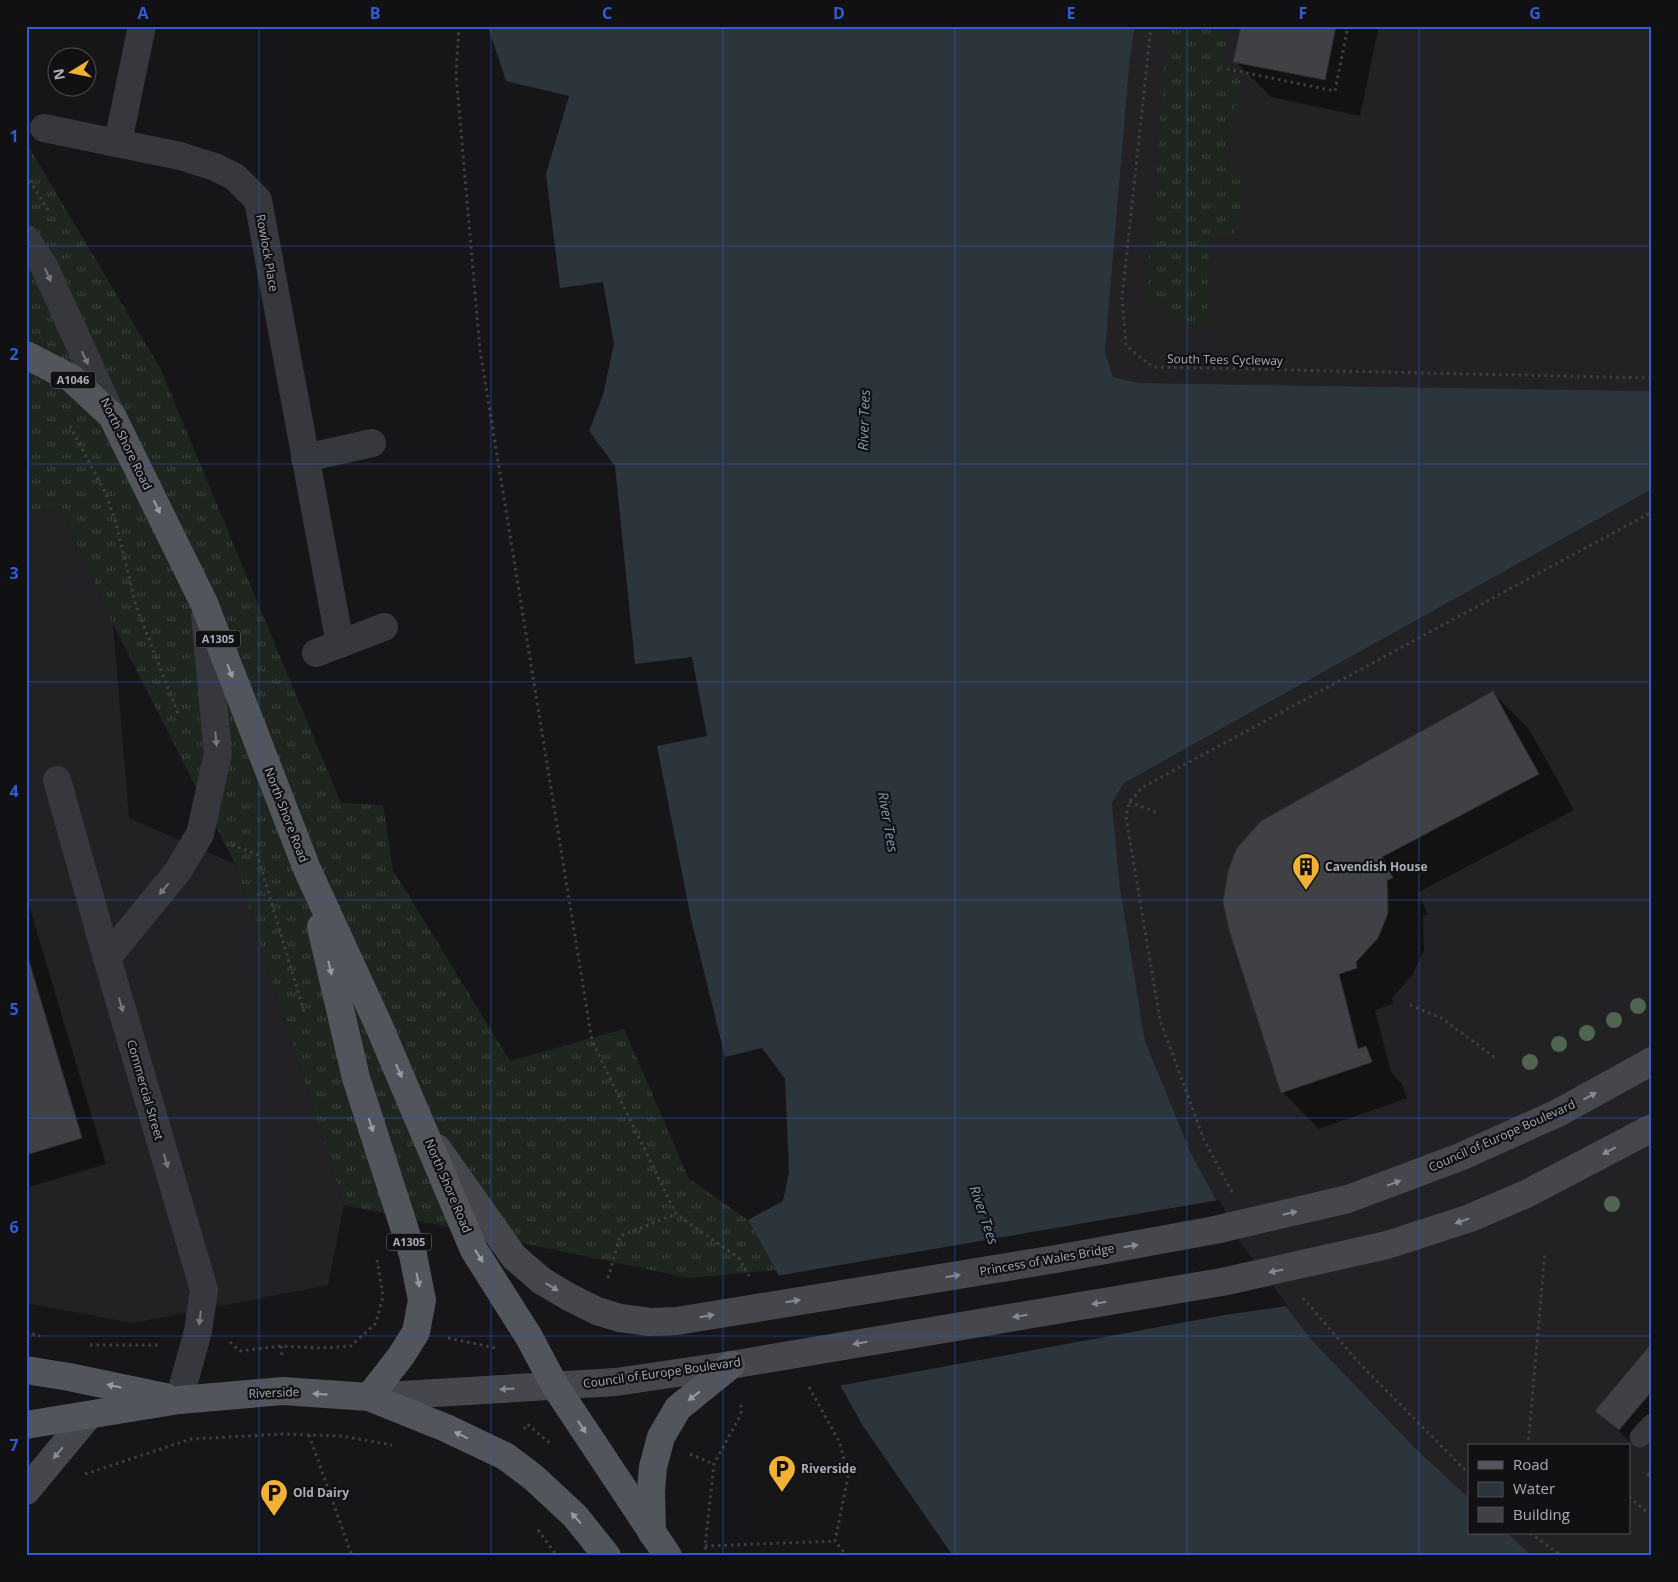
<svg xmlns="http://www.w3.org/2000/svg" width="1678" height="1582" font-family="'Open Sans',sans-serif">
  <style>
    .built { fill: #222225 }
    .grass { fill: url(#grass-tufts) }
    .water { fill: #2c353c }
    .pier { fill: #161618 }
    .shadow { fill: #0007 }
    .building { fill: #404145; stroke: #303034 }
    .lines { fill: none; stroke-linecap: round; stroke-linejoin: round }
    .path { stroke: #3d3f44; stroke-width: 3; stroke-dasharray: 2.5 4; stroke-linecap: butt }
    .lane { stroke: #37383d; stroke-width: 21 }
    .street { stroke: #37383d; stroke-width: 28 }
    .secondary { stroke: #45474d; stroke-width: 28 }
    .primary { stroke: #53555c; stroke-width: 28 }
    .tree { fill: #506452 }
    .oneway { fill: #757881 }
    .oneway2 { fill: #979ba6 }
    .oneway3 { fill: #858993 }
    .grid { fill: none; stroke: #325cd3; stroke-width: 1; stroke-opacity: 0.55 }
    .labels { text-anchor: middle; stroke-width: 4.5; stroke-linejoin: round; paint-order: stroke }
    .shield { fill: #111113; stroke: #7b7e86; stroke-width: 1 }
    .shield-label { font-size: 11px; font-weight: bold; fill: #a8adb8 }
    .street-label { font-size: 12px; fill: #a8adb8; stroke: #111113 }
    .poi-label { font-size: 12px; font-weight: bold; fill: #a8adb8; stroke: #111113; text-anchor: start }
    .water-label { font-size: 14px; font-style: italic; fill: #7f9bb3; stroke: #111113 }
    .neatline { fill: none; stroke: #325cd3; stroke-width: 2 }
    .grid-label { font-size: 16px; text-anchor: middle; font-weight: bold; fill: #325cd3 }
  </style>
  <defs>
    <pattern id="grass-tufts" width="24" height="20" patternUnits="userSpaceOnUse" patternTransform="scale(1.25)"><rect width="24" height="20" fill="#1e261f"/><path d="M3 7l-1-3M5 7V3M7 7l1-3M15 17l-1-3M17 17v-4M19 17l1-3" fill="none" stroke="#3c433d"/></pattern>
  </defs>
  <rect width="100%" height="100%" fill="#161618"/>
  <!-- built -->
  <g class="built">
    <polygon points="1135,26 1652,26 1652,391 1139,383 1113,377 1105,352 1130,57"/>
    <polygon points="1652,489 1652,1556 1532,1556 1507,1533 1629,1533 1629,1446 1469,1446 1469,1498 1415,1448 1310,1338 1241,1248 1190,1151 1145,1041 1120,888 1112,803 1124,783"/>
    <polygon points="60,506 113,624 129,818 235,864 344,1205 328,1285 133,1323 26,1303 26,518"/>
  </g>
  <!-- grass -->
  <g class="grass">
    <polygon points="1170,26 1230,26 1221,72 1241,77 1223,165 1247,171 1234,236 1209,235 1207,325 1190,325 1146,298 1165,56"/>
    <polygon points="26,142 161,370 341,803 383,805 393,870 510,1061 624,1029 689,1179 748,1220 776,1270 688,1278 344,1205 235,864 113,624 60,506 26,518"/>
  </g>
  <!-- water -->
  <polygon class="water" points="488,26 1135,26 1130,57 1105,352 1113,377 1139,383 1652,391 1652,489 1124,783 1112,803 1120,888 1145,1041 1190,1151 1241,1247 1310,1338 1415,1448 1469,1498 1469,1533 1507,1533 1532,1556 953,1556 863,1426 748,1220 783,1201 789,1172 785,1079 762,1048 725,1057 691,919 657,746 707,736 692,657 635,664 615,466 589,431 603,395 614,344 603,282 560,288 546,174 569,96 506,81"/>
  <!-- pier -->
  <polygon class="pier" points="1219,1200 1243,1246 1288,1306 1224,1315 838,1386 776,1276"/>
  <!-- shadow -->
  <g class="shadow">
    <polygon points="1242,26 1379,26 1360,116 1271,97 1235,61"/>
    <polygon points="1493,693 1529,729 1574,810 1417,893 1428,914 1423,916 1424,950 1413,974 1392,998 1393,1004 1375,1010 1391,1072 1402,1084 1407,1098 1319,1129 1283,1092 1231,933"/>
    <polygon points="26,895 106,1164 26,1188"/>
    <polygon points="1652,1344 1652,1419 1632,1443 1596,1411"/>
  </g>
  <!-- building -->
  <g class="building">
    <polygon points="1241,26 1336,26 1325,80 1233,62"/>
    <polygon points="1493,691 1539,774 1382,857 1393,878 1387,880 1388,913 1378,938 1356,962 1357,968 1339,974 1358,1049 1366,1046 1372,1062 1281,1093 1230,933 1223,902 1228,871 1237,848 1261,821"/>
    <polygon points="26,951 82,1138 26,1155"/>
    <polygon points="1652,1343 1652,1391 1619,1430 1595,1411"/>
    <polygon points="1652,1468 1652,1479 1646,1475"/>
  </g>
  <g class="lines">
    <!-- path -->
    <g class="path">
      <polyline points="459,26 456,74 480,350 592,1041 676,1214 739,1258 749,1276"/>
      <polyline points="1151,26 1122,298 1126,346 1153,367 1652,378"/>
      <polyline points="1227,69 1335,91 1348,26"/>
      <polyline points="26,175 50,213"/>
      <polyline points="70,426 106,494 116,523 136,606 179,716"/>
      <polyline points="1129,802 1158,813"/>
      <polyline points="232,845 257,854 304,1012"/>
      <polyline points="1410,1005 1443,1019 1497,1059"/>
      <polyline points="1232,1192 1204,1140 1160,1020 1126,817 1129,802 1143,787 1652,512"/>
      <polyline points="608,1278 620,1236 676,1214"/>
      <polyline points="1303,1298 1360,1364 1469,1474"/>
      <polyline points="26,1332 40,1336"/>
      <polyline points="448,1338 496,1348"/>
      <polyline points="230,1342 240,1351 281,1346 320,1348 351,1346 376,1323 383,1296 377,1260"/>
      <polyline points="90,1345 159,1345"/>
      <polyline points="281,1346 282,1358"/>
      <polyline points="809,1387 840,1443 848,1477 835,1541 846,1555 850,1556"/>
      <polyline points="524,1429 527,1424 552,1445"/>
      <polyline points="309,1435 352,1556"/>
      <polyline points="1528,1446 1545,1252"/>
      <polyline points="690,1454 714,1464"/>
      <polyline points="85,1474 191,1439 284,1434 342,1436 392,1445"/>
      <polyline points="1629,1497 1652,1516"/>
      <polyline points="538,1530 557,1556"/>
      <polyline points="1530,1533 1562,1556"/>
      <polyline points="705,1546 835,1541"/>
      <polyline points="706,1556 705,1546 714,1464 741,1414 741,1401"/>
    </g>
    <!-- lane -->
    <polyline class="lane" points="1640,1437 1652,1424"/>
    <!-- street -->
    <g class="street">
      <polyline points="44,128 180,156 215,167 235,177 258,200 340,644"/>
      <polyline points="118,142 142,26"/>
      <polyline points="26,239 43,264 112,416"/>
      <polyline points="305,458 372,443"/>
      <polyline points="316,653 384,627"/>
      <polyline points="57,780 107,958 204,1290 198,1331 179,1400"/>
      <polyline points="107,958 178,871 200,834 218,754 205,615"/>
    </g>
    <!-- secondary -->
    <g class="secondary">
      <polyline points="437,1148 514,1257 542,1281 569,1297 597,1311 620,1318 650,1322 677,1321 1056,1259 1215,1230 1348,1199 1460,1157 1558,1113 1652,1061"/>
      <polyline points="369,1397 616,1382 731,1365 1222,1282 1387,1245 1470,1218 1524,1195 1652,1128"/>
      <polyline points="26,1491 89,1415"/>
    </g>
    <!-- primary -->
    <g class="primary">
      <polyline points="26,355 71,378 112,416 204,603 307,869 379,1026 474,1250 529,1337 555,1386 668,1556"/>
      <polyline points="321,927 356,1078 413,1255 422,1300 416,1332 401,1356 369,1397"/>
      <polyline points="26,1370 69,1377 165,1397"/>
      <polyline points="26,1425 179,1400 283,1391 369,1397 446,1428 505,1456 533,1477 575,1516 607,1556"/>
      <polyline points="652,1533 651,1490 653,1467 661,1437 678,1408 731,1365"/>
    </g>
  </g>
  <!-- trees -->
  <g class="tree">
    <circle cx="1638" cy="1006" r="8"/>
    <circle cx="1614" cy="1020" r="8"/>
    <circle cx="1587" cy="1033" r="8"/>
    <circle cx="1559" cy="1044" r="8"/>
    <circle cx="1530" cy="1062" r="8"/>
    <circle cx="1612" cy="1204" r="8"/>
  </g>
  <!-- one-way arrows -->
  <defs><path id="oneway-solid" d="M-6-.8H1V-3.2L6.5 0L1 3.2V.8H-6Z" transform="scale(1.25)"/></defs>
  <g class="oneway">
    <use href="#oneway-solid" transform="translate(48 275) rotate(67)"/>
    <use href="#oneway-solid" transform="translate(85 358) rotate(65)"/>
    <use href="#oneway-solid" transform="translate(216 739) rotate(85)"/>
    <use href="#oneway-solid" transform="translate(164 889) rotate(129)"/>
    <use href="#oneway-solid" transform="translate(121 1005) rotate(74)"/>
    <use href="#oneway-solid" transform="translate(166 1161) rotate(74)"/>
    <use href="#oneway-solid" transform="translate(200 1318) rotate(97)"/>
  </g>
  <g class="oneway2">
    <use href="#oneway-solid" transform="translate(157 507) rotate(64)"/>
    <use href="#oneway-solid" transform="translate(230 671) rotate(69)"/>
    <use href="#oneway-solid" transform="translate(330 968) rotate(77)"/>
    <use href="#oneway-solid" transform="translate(399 1071) rotate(66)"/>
    <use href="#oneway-solid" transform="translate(371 1125) rotate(72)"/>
    <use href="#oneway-solid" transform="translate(479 1256) rotate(58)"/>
    <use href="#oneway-solid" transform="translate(418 1280) rotate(78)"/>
    <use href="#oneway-solid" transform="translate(114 1386) rotate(-168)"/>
    <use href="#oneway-solid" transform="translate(320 1394) rotate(-176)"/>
    <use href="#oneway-solid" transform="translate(694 1396) rotate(142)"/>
    <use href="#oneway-solid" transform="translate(582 1427) rotate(57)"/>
    <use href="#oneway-solid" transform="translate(461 1435) rotate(-154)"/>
    <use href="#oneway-solid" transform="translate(576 1518) rotate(-132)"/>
  </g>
  <g class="oneway3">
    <use href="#oneway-solid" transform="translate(1590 1096) rotate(-29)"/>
    <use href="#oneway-solid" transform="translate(1609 1151) rotate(152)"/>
    <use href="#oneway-solid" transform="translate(1394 1183) rotate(-20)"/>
    <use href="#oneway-solid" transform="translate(1290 1213) rotate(-13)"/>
    <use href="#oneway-solid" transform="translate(1462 1221) rotate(161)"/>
    <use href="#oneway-solid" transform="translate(1131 1246) rotate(-10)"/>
    <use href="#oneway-solid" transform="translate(1276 1271) rotate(168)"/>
    <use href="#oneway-solid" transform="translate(953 1276) rotate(-9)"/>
    <use href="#oneway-solid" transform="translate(552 1287) rotate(31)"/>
    <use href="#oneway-solid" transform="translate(793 1301) rotate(-9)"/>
    <use href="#oneway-solid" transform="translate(1099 1303) rotate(171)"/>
    <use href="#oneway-solid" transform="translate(707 1316) rotate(-10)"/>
    <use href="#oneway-solid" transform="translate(1020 1316) rotate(170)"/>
    <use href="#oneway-solid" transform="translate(860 1343) rotate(170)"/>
    <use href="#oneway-solid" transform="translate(507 1389) rotate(177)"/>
    <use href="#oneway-solid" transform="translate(58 1453) rotate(130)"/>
  </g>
  <!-- grid -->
  <path class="grid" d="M259 26V1556M491 26V1556M723 26V1556M955 26V1556M1187 26V1556M1419 26V1556M26 246H1652M26 464H1652M26 682H1652M26 900H1652M26 1118H1652M26 1336H1652"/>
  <!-- icons -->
  <defs>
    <symbol id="building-pin" viewBox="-11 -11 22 30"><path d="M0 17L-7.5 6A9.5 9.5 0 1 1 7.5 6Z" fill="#f2b134" stroke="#111113"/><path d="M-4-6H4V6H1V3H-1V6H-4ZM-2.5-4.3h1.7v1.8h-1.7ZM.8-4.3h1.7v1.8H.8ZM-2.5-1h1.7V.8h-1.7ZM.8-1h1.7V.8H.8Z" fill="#111"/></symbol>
    <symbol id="parking-pin" viewBox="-11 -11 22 30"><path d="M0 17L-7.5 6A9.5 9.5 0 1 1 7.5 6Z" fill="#f2b134" stroke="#111113"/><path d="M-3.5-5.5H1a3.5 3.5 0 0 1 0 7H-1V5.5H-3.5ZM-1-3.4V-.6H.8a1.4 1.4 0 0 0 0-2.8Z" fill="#111"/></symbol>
  </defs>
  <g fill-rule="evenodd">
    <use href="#building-pin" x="1290" y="851" width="32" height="43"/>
    <use href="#parking-pin" x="766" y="1453" width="32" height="43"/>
    <use href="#parking-pin" x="258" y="1477" width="32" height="43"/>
  </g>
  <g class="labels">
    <!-- shield labels -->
    <g class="shield">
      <rect x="50.5" y="371.5" width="45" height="17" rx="4"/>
      <rect x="195.5" y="630.5" width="45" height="17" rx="4"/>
      <rect x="386.5" y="1233.5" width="45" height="17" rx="4"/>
    </g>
    <g class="shield-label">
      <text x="73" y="384">A1046</text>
      <text x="218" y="643">A1305</text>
      <text x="409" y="1246">A1305</text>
    </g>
    <!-- street labels -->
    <g class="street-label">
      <text transform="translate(267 253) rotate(80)" y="4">Rowlock Place</text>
      <text transform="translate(1225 360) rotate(1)" y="4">South Tees Cycleway</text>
      <text transform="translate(126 444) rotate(64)" y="4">North Shore Road</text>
      <text transform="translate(286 815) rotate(69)" y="4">North Shore Road</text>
      <text transform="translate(145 1090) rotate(74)" y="4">Commercial Street</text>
      <text transform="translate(1502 1136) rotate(-24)" y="4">Council of Europe Boulevard</text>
      <text transform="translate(448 1186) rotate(67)" y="4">North Shore Road</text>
      <text transform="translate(1047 1260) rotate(-10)" y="4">Princess of Wales Bridge</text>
      <text transform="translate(662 1373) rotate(-8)" y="4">Council of Europe Boulevard</text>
      <text transform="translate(274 1393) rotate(-2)" y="4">Riverside</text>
    </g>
    <!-- poi labels -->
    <g class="poi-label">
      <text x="1325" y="871">Cavendish House</text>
      <text x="801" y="1473">Riverside</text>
      <text x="293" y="1497">Old Dairy</text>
    </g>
    <!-- water labels -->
    <g class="water-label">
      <text transform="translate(864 420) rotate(-88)" y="5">River Tees</text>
      <text transform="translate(888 822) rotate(80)" y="5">River Tees</text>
      <text transform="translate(984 1215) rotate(71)" y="5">River Tees</text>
    </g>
  </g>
  <!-- border -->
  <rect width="1678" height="1582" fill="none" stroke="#111113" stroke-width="55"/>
  <!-- legend -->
  <rect x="1468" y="1444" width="162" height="90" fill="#111113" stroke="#4d4f55"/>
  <rect x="1478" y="1461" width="25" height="8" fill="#53555c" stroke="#4d4f55"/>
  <text x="1513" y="1470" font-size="15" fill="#a8adb8">Road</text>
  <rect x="1478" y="1482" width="25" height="15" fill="#2c353c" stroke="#4d4f55"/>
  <text x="1513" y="1494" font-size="15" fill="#a8adb8">Water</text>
  <rect x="1478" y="1507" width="25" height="15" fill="#404145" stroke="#4d4f55"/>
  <text x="1513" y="1520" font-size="15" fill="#a8adb8">Building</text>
  <!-- north arrow -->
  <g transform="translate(72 72) rotate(260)"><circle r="24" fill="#111113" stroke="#4d4f55"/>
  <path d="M0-4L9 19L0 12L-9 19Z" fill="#f2b134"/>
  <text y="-8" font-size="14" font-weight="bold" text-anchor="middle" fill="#a8adb8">N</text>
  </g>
  <rect x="28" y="28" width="1622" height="1526" class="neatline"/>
  <g class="grid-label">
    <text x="143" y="19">A</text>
    <text x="375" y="19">B</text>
    <text x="607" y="19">C</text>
    <text x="839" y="19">D</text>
    <text x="1071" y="19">E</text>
    <text x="1303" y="19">F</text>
    <text x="1535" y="19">G</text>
    <text x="14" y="142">1</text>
    <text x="14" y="360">2</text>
    <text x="14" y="579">3</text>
    <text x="14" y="797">4</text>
    <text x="14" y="1015">5</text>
    <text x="14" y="1233">6</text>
    <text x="14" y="1451">7</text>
  </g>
</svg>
